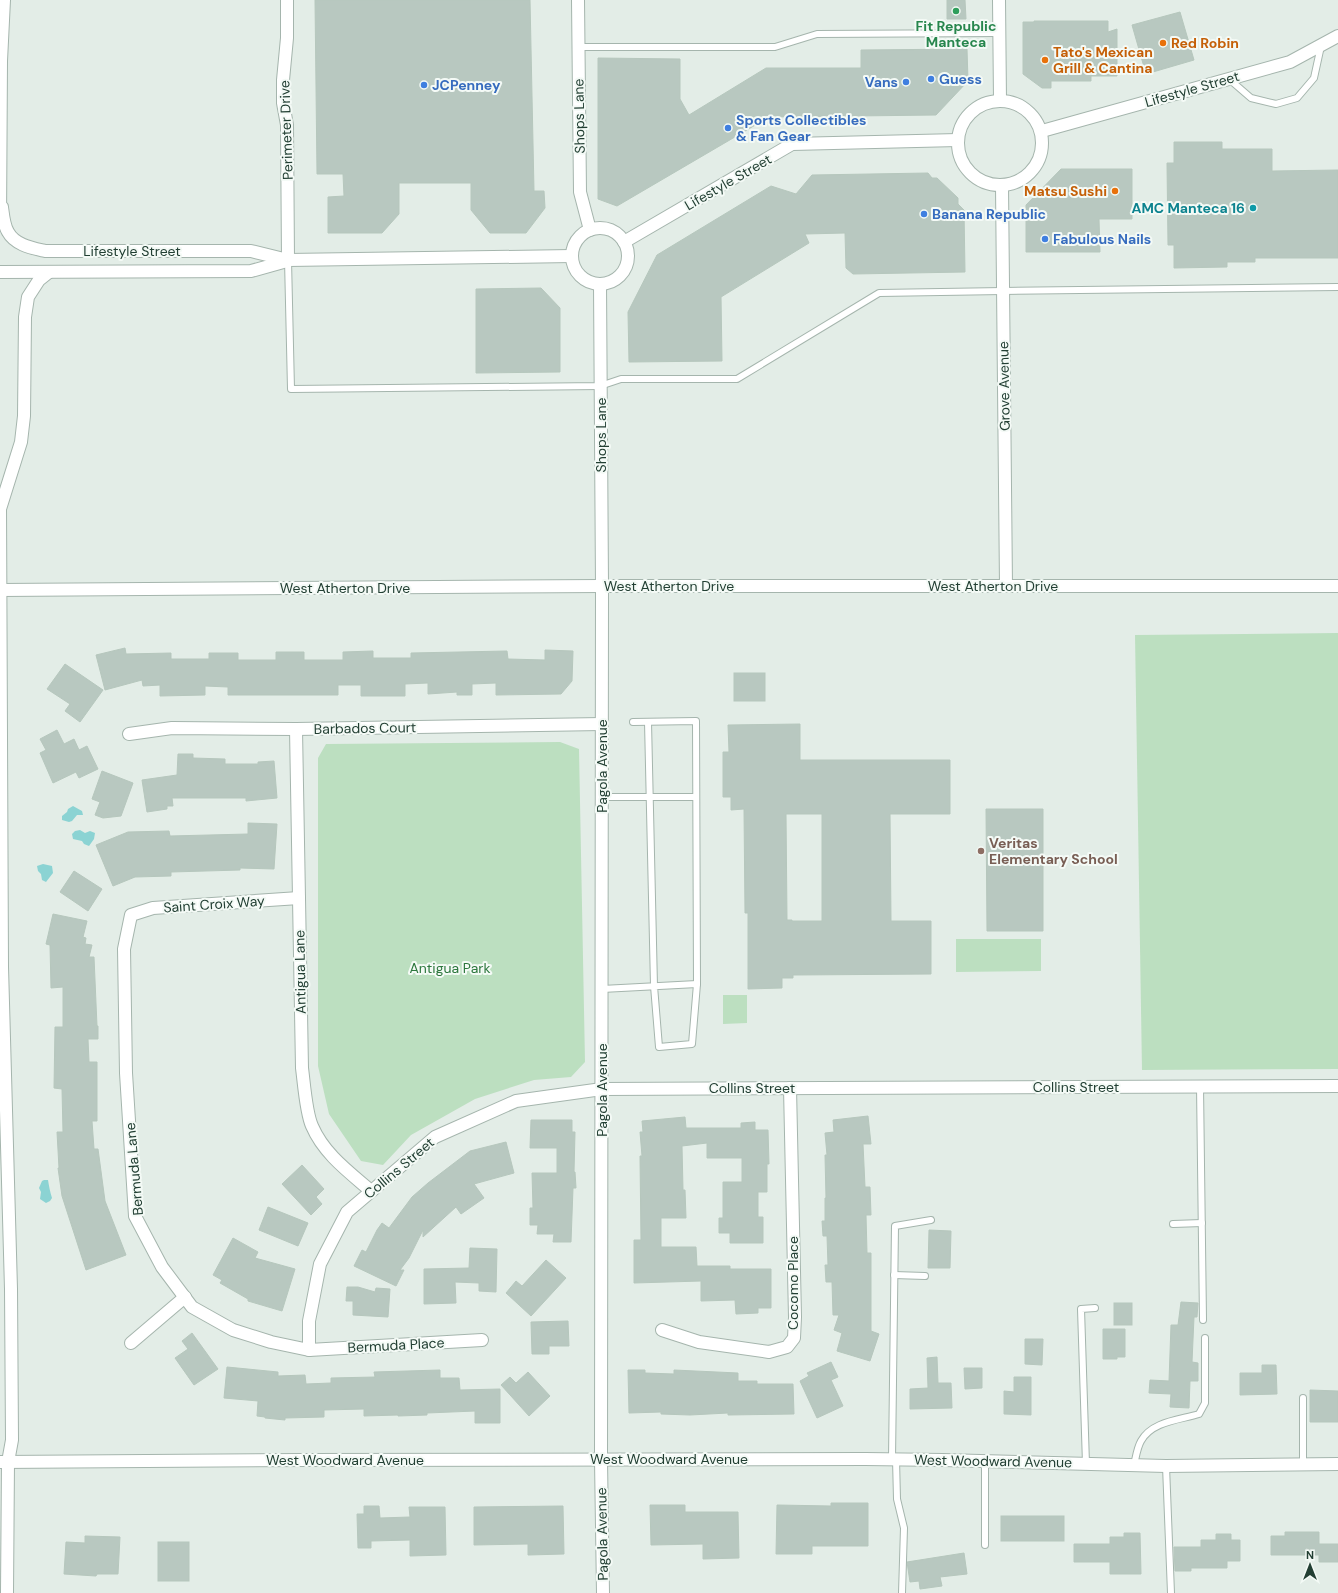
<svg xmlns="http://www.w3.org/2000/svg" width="1338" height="1593" font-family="'DM Sans',sans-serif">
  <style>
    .green { fill: #bcdfc0 }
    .water { fill: #8bd3d3 }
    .building { fill: #b8c8c0; stroke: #b6c7bd; fill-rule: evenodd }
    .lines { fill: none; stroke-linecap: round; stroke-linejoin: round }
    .service-casing { stroke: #a5b5ad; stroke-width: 8 }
    .minor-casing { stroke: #a5b5ad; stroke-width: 14 }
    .tertiary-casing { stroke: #a5b5ad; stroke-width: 14 }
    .service { stroke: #fff; stroke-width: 6 }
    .minor { stroke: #fff; stroke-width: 12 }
    .tertiary { stroke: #fff; stroke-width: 12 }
    .leisure-dot { fill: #2e9e5b; stroke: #f4faf6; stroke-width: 1.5 }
    .food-dot { fill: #e8710a; stroke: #f4faf6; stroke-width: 1.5 }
    .shop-dot { fill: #3f7fe0; stroke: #f4faf6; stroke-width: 1.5 }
    .culture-dot { fill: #0f9aa8; stroke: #f4faf6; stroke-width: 1.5 }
    .education-dot { fill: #8d6e63; stroke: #f4faf6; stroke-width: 1.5 }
    .labels { text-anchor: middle; stroke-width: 4; stroke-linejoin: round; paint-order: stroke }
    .leisure-label { font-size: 14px; font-weight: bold; fill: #27864d; stroke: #f4faf6 }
    .food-label { font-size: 14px; font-weight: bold; fill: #c56008; stroke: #f4faf6; text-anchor: start }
    .shop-label { font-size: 14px; font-weight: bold; fill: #366cbe; stroke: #f4faf6; text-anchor: start }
    .street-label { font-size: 14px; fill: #223f33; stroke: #f4faf6 }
    .culture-label { font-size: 14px; font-weight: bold; fill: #0d838f; stroke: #f4faf6; text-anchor: end }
    .education-label { font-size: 14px; font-weight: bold; fill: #785e54; stroke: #f4faf6; text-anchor: start }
    .park-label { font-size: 14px; fill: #2c773d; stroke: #f4faf6 }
  </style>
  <rect width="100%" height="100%" fill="#e3ede7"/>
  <!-- green -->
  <g class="green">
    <polygon points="1338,633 1338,1069 1142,1070 1135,635"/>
    <polygon points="560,742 579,749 585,1062 571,1077 534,1080 475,1099 411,1135 383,1165 361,1161 329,1114 318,1066 318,758 326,744"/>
    <polygon points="956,939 1041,939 1041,971 956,972"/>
    <polygon points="723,995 747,995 747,1023 723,1024"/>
  </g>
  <!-- water -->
  <g class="water">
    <polygon points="73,806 82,811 83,815 77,815 72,821 69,822 62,820 62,816 67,812 68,809"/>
    <polygon points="80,830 85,833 90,831 95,833 94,839 89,846 84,844 82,841 73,839 72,834 75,831"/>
    <polygon points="43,864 52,866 53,873 46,882 42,880 41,874 38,871 37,866"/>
    <path d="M44 1180H48C49 1186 50 1192 52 1198L50 1201 46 1203 40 1199 41 1192 39 1188 42 1181Z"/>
  </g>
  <!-- building -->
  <g class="building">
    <polygon points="315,0 530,0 534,191 544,191 545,208 526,233 490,233 471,210 471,183 399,183 399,214 382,233 328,233 328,197 344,196 343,174 317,174"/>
    <polygon points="947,0 965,0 966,19 947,19"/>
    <polygon points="1180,12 1194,60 1146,74 1132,25"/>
    <polygon points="1034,21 1108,21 1108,32 1117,29 1117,76 1091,76 1091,81 1051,81 1051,88 1042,88 1023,74 1023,22 1034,22"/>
    <polygon points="967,49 968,81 936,115 769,117 617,206 598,199 598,58 680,59 680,99 689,115 766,68 861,68 861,50"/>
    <polygon points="1174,142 1222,142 1222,149 1272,149 1272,171 1338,170 1338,258 1255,258 1255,262 1227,262 1227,267 1174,268 1174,245 1168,245 1167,163 1174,163"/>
    <polygon points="1061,169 1132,169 1132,219 1099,219 1100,252 1026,252 1026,205"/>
    <polygon points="928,173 932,178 937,178 958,198 958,204 964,210 965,272 853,274 846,268 845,233 805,234 809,243 721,297 722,361 629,362 628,312 657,255 771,186 796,194 812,175"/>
    <polygon points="541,288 560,308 560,372 476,373 476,289"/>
    <polygon points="125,648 126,654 171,653 171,659 209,659 209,653 238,653 238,660 276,660 276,652 304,652 304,660 343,660 343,652 373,651 373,658 411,658 411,653 507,651 508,659 545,660 545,650 573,651 572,681 561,694 496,695 496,683 472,684 472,695 457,695 457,692 428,694 428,683 405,684 405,696 361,696 361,685 338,685 338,695 228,695 228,687 205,686 205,695 160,696 160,685 143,686 142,680 105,690 96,655"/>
    <polygon points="65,664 103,690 80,722 65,711 70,704 47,689"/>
    <rect x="734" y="673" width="31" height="28"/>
    <path d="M800 724V760H950V814H890L891 921H931V974L793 975V978H782V988L748 989V913H745L744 809 731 810V797H723V752H729L728 725ZM786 814H822V921H792V920H787Z"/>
    <polygon points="57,730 64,744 74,739 79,750 87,746 98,769 79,778 76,772 53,783 40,753 46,750 40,739"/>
    <polygon points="178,754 193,754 193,758 225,759 225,764 258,764 258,762 274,761 277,798 246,801 246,798 172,798 173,806 167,806 167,809 147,812 142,780 177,775"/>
    <polygon points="102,771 133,783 121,816 103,818 95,815 100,802 92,799"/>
    <polygon points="986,809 1043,809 1043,931 987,931"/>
    <polygon points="248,823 277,824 274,869 240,868 240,870 171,872 171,876 135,877 113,886 96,845 128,832 169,831 170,836 248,834"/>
    <polygon points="74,871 102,889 88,911 60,892"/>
    <polygon points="53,914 87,921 83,937 86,938 85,944 92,945 89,957 94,957 97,1026 98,1026 98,1039 88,1039 89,1062 97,1062 97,1121 92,1121 94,1149 98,1149 105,1201 126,1255 86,1270 62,1196 58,1168 59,1168 57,1132 63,1132 62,1089 54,1088 55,1027 63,1027 63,987 51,988 50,945 46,944"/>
    <polygon points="868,1116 871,1144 863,1144 865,1187 870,1187 871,1215 866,1215 867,1253 871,1253 871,1331 879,1334 870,1361 837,1351 842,1333 834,1330 839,1315 833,1315 832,1282 826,1282 825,1265 828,1265 827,1236 823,1236 822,1221 825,1221 825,1198 826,1198 825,1155 827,1155 825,1133 834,1132 833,1120"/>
    <polygon points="685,1117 686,1128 741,1128 741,1123 755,1122 755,1130 768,1130 769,1164 767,1164 767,1192 758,1192 758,1217 763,1217 763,1243 730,1243 730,1233 719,1233 719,1218 723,1218 723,1182 742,1182 742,1158 707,1158 707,1143 682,1146 683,1190 685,1190 686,1218 661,1218 661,1247 696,1247 697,1266 730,1266 730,1269 771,1269 771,1308 758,1308 758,1313 736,1314 735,1300 701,1301 701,1281 634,1283 634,1240 641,1240 640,1156 642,1156 640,1132 643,1132 642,1121"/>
    <polygon points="531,1120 572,1120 572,1132 575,1132 574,1172 575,1172 576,1188 573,1188 571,1242 553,1242 554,1234 537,1234 538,1225 530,1225 530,1208 533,1208 532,1173 557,1173 557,1148 530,1148"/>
    <polygon points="506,1142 514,1173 474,1184 484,1198 461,1214 456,1207 423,1237 423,1230 409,1258 400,1270 404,1270 396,1286 354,1266 362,1250 366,1252 377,1230 382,1223 389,1228 412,1197 428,1183 470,1151"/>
    <polygon points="302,1165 324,1189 316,1197 322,1204 311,1215 282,1184"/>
    <polygon points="268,1207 308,1223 298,1246 259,1230"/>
    <polygon points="929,1230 951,1231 950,1268 928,1268"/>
    <polygon points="233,1238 258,1252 255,1258 295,1269 282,1311 248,1301 248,1299 220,1283 222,1280 213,1275"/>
    <polygon points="470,1248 497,1249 496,1292 479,1291 479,1283 455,1282 456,1303 424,1304 424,1269 469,1268"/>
    <polygon points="546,1260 566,1278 531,1316 506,1293 516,1281 522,1286"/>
    <polygon points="347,1287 358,1287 375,1292 376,1288 390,1289 388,1317 353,1315 353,1301 346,1301"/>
    <polygon points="1181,1302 1198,1303 1197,1317 1194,1317 1192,1362 1198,1363 1198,1381 1190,1381 1189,1408 1170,1407 1171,1394 1149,1393 1150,1380 1169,1381 1171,1325 1178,1325"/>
    <rect x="1114" y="1303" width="18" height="22"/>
    <polygon points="568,1321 569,1346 549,1346 549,1354 532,1354 531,1322"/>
    <polygon points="1103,1329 1125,1329 1125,1357 1117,1357 1117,1359 1103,1359"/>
    <polygon points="192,1333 218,1369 194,1385 175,1358 188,1349 182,1341"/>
    <polygon points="1025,1339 1043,1339 1042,1365 1025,1364"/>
    <polygon points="937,1357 938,1383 951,1383 952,1408 910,1409 910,1389 928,1388 927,1358"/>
    <polygon points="831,1362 838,1377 831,1380 843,1406 817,1418 800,1381 809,1376 807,1373"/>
    <polygon points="1262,1365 1276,1365 1277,1394 1240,1395 1240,1373 1262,1373"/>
    <polygon points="227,1367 278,1372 278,1376 305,1375 306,1384 331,1383 331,1378 375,1377 374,1372 440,1370 440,1378 459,1378 460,1390 500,1389 500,1423 475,1423 475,1411 427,1413 427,1415 398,1416 398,1415 364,1416 364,1409 324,1410 324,1417 285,1418 285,1420 265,1418 265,1417 257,1416 258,1401 224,1398"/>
    <polygon points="964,1368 982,1368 982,1388 965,1389"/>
    <polygon points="628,1370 645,1370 645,1373 674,1374 674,1370 738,1373 738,1381 757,1381 757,1384 793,1384 794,1414 728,1415 728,1413 690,1415 661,1414 661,1412 629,1413"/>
    <polygon points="528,1372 550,1396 529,1416 501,1385 510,1377 516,1383"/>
    <polygon points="1014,1377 1031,1377 1031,1415 1004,1414 1004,1391 1014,1392"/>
    <polygon points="1310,1390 1338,1391 1338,1422 1310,1422"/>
    <polygon points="831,1503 868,1503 868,1546 812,1546 812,1554 776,1554 777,1505 831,1506"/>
    <polygon points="650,1505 685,1505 685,1512 738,1512 739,1558 703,1559 703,1544 651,1545"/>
    <polygon points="364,1506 379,1506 380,1518 410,1517 409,1507 445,1507 446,1555 410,1556 410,1540 371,1541 371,1548 358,1548 357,1514 364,1514"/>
    <polygon points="563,1506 564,1554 528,1555 528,1544 474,1545 474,1507"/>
    <rect x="1001" y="1516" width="63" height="25"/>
    <polygon points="1285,1532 1319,1532 1319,1544 1338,1544 1338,1562 1319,1562 1319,1555 1271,1555 1271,1536 1285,1536"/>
    <polygon points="1124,1533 1140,1533 1141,1574 1110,1574 1110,1562 1074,1562 1074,1544 1110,1544 1110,1537 1124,1537"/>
    <polygon points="1216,1534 1231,1534 1231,1540 1240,1540 1240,1561 1227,1561 1227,1568 1191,1568 1191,1571 1175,1571 1174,1547 1201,1547 1201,1540 1216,1540"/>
    <polygon points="85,1536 120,1537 118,1574 97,1574 96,1576 64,1574 66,1542 85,1543"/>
    <rect x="158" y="1542" width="31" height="39"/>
    <polygon points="964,1553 967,1574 940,1577 942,1586 920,1589 919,1581 910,1582 907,1562"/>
  </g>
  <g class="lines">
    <defs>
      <g id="service">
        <polyline points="579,47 775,47 817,34 999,33"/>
        <polyline points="1229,79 1251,98 1276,104 1297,98 1314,78 1321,46"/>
        <polyline points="288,260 291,389 600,386 621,379 737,379 879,293 1003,291 1338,287"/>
        <polyline points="633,722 696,721 697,984"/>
        <polyline points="602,797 696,797"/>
        <polyline points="602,989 697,984 692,1044 659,1047 654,986 648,722"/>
        <polyline points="1200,1086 1203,1320"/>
        <polyline points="1173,1224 1202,1223"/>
        <polyline points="894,1275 925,1276"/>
        <polyline points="1303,1398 1303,1464"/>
        <polyline points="892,1459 895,1226 931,1220"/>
        <polyline points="896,1459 897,1499 904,1528 902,1593"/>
        <polyline points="985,1461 985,1545"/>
        <polyline points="1086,1464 1081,1309 1095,1308"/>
        <path d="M1134 1465C1136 1457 1137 1448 1141 1441 1152 1421 1180 1420 1199 1414L1205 1403V1338"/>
        <polyline points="1166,1466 1171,1593"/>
      </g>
      <g id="minor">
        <polyline points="287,0 287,38 283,80 283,103 287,125 288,260"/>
        <polyline points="578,0 580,192 590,230"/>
        <polyline points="999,0 1000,100"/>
        <circle cx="1000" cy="143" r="42"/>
        <polyline points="1042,131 1290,62 1338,36"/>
        <polyline points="1002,186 1006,586"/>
        <path d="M2 207C3 215 4 226 8 232 15 245 32 248 45 251H251L288 260 572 256"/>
        <circle cx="600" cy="256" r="28"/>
        <polyline points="624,242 792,144 958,140"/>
        <polyline points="0,272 251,271 287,261"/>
        <polyline points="600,284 602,586"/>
        <path d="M296 729 302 1068C304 1083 306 1113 312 1126 324 1154 349 1172 371 1191"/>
        <polyline points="129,734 172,728 296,729 602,724"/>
        <polyline points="299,898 153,908 131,915 124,949 126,1073 135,1216 162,1267 192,1307 233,1330 271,1342 309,1350 482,1340"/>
        <polyline points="662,1330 699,1342 769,1352 787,1347 794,1338 795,1317 790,1088"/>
        <polyline points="131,1343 185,1297"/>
        <polyline points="309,1350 309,1321 320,1264 347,1212 435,1137 516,1101 602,1089"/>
      </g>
      <g id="tertiary">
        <polyline points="0,222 1,61 4,0"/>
        <polyline points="0,508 2,967 11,1289 12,1440 8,1462 7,1593"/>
        <polyline points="0,509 21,442 24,416 25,317 28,297 39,280 49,272"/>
        <polyline points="602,586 601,1460 603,1593"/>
        <polyline points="0,590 602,586 1338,586"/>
        <polyline points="602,1089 1338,1086"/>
        <polyline points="0,1462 304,1460 865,1459 943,1460 1166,1466 1338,1464"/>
      </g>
    </defs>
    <!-- service casing -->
    <use href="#service" class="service-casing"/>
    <!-- minor casing -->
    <use href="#minor" class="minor-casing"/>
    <!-- tertiary casing -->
    <use href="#tertiary" class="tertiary-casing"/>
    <!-- service -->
    <use href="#service" class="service"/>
    <!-- minor -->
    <use href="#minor" class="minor"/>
    <!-- tertiary -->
    <use href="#tertiary" class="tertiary"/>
  </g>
  <!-- markers -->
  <circle class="leisure-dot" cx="956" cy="11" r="4"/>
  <g class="food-dot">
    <circle cx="1163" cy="43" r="4"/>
    <circle cx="1045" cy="60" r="4"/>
    <circle cx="1115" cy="191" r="4"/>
  </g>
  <g class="shop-dot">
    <circle cx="931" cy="79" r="4"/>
    <circle cx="906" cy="82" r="4"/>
    <circle cx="424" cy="85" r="4"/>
    <circle cx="728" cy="128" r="4"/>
    <circle cx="924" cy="214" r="4"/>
    <circle cx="1045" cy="239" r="4"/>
  </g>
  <circle class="culture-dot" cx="1253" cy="208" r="4"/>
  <circle class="education-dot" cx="981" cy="851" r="4"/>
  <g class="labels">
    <!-- leisure labels -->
    <g class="leisure-label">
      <text x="956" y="31">Fit Republic<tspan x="956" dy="16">Manteca</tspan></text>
    </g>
    <!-- food labels -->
    <g class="food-label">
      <text x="1171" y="48">Red Robin</text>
      <text x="1053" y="57">Tato's Mexican<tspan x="1053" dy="16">Grill &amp; Cantina</tspan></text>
      <text x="1107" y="196" text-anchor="end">Matsu Sushi</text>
    </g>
    <!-- shop labels -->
    <g class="shop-label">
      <text x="939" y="84">Guess</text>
      <text x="898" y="87" text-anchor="end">Vans</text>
      <text x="432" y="90">JCPenney</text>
      <text x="736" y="125">Sports Collectibles<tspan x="736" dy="16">&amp; Fan Gear</tspan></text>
      <text x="932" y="219">Banana Republic</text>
      <text x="1053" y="244">Fabulous Nails</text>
    </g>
    <!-- street labels -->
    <g class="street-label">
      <text transform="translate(1192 89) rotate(-16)" y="5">Lifestyle Street</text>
      <text transform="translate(579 116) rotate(-91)" y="5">Shops Lane</text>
      <text transform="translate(286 130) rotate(-92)" y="5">Perimeter Drive</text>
      <text transform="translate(728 182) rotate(-30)" y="5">Lifestyle Street</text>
      <text x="132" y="256">Lifestyle Street</text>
      <text transform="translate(1004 386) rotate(-91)" y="5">Grove Avenue</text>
      <text transform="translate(601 435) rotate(-90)" y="5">Shops Lane</text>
      <text x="669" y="591">West Atherton Drive</text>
      <text x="993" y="591">West Atherton Drive</text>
      <text x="345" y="593">West Atherton Drive</text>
      <text transform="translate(365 728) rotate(-1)" y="5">Barbados Court</text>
      <text transform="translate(602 766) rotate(-90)" y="5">Pagola Avenue</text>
      <text transform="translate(214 904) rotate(-4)" y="5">Saint Croix Way</text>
      <text transform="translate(300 972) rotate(-91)" y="5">Antigua Lane</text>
      <text x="1076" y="1092">Collins Street</text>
      <text x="752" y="1093">Collins Street</text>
      <text transform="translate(602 1090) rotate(-90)" y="5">Pagola Avenue</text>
      <text transform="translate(399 1168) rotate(-40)" y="5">Collins Street</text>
      <text transform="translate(134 1169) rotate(-95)" y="5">Bermuda Lane</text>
      <text transform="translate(793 1283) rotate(-90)" y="5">Cocomo Place</text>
      <text transform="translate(396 1345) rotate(-3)" y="5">Bermuda Place</text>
      <text x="669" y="1464">West Woodward Avenue</text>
      <text x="345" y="1465">West Woodward Avenue</text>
      <text transform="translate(993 1461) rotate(1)" y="5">West Woodward Avenue</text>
      <text transform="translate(602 1534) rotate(-91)" y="5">Pagola Avenue</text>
    </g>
    <!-- culture labels -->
    <g class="culture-label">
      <text x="1245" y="213">AMC Manteca 16</text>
    </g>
    <!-- education labels -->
    <g class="education-label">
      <text x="989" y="848">Veritas<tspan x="989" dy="16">Elementary School</tspan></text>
    </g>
    <!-- park labels -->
    <g class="park-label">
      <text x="450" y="973">Antigua Park</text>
    </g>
  </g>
  <!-- north arrow -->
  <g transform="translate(1310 1565)" stroke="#f4faf6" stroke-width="3" paint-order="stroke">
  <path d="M0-3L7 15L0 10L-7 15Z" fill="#223f33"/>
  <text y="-6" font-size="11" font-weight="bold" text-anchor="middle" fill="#223f33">N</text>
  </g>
</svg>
